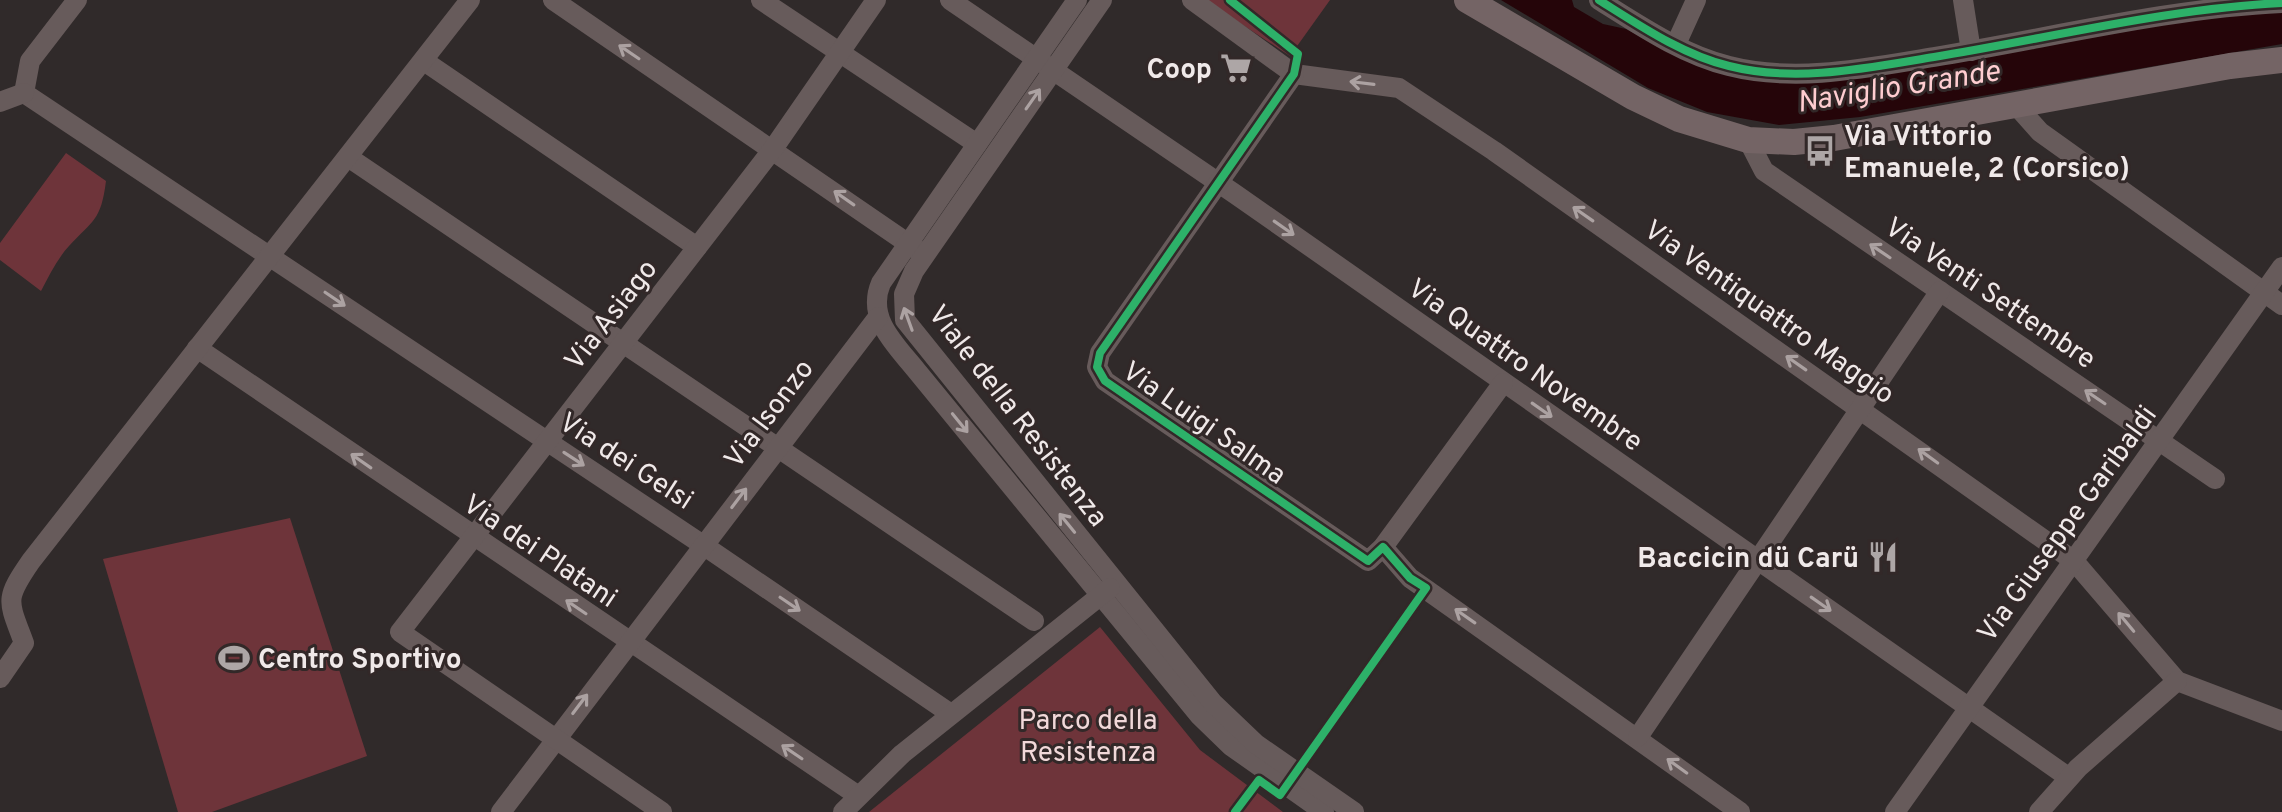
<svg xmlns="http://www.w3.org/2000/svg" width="2282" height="812" font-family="Overpass,sans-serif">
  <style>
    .green { fill: #6e343a }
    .water { fill: #250509 }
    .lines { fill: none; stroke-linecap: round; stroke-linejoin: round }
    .minor { stroke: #675b5b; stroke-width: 20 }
    .major { stroke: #746465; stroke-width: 26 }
    .cycleway-casing { stroke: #322828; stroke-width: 13 }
    .cycleway { stroke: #2db169; stroke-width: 8 }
    .oneway { stroke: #aca2a2 }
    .labels { text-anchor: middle; stroke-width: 6; stroke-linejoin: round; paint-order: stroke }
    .poi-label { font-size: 28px; font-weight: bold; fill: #f0e9e9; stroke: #322828; text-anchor: end }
    .street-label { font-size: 28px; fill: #f0e9e9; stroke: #322828 }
    .park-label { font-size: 28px; fill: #f1d8d9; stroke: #322828 }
    .water-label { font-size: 30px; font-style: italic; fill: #fecdd0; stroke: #322828 }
  </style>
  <rect width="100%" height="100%" fill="#302a2a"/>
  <!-- green -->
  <g class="green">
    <polygon points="1205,0 1330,0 1290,56"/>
    <path d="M66 153 106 181C101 221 93 220 69 246 57 259 49 276 41 291L0 260V243Z"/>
    <polygon points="290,518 367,756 212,812 178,812 103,559"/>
    <polygon points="1100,627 1200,750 1283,812 869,812"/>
  </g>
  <!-- water -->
  <polygon class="water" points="1501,0 1572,0 1574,7 1603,24 1626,29 1670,52 1743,74 2282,10 2282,44 1860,117 1779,125 1707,112 1648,88"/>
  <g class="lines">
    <!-- minor -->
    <g class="minor">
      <polyline points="553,0 919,251"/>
      <polyline points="761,0 977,144"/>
      <polyline points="950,0 1235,194 2068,777"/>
      <path d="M1077 0 881 283C866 318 895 344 916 370L1199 715 1231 746 1324 812"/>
      <polyline points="1102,0 914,271 904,294 905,320 1213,703 1256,744 1354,812"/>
      <polyline points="1192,0 1294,74 1399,88 1494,151 2074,561 2177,681 2282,721"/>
      <path d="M1599 0C1639 25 1683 55 1729 66 1796 83 1867 68 1934 57 2045 39 2170 8 2282 3"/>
      <polyline points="1963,0 1971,51"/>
      <polyline points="1676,44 1696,0"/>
      <polyline points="424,61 697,247"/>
      <polyline points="1294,74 1100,353 1097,367 1105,381 1368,561 1383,547 1503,383"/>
      <polyline points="24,93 703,545 951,714"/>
      <polyline points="24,93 30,61 77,0"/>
      <polyline points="0,102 24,93"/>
      <polyline points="2016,105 2040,132 2282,305"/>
      <polyline points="1748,140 1764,171 2215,479"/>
      <polyline points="348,157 1034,621"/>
      <polyline points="197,348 857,795"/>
      <polyline points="1383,547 1410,578 1740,812"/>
      <path d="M0 678 24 643C8 600 4 600 31 561L470 0"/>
      <polyline points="1638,737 1940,291"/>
      <polyline points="501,812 878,317"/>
      <polyline points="662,812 400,632 773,149 876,0"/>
      <polyline points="843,812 902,754 1110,588"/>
      <polyline points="1895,812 2282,267"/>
      <polyline points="2039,812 2078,768 2177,681"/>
    </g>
    <!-- major -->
    <polyline class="major" points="1467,0 1633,97 1679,119 1748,140 1794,142 1834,138 2230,66 2282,60"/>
    <defs>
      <g id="cycleway">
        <polyline points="1230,0 1298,54 1294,74 1100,353 1097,367 1105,381 1368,561 1383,547 1410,578 1426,588 1280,795 1259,780 1235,812"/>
        <path d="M1599 0C1639 25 1683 55 1729 66 1796 83 1867 68 1934 57 2045 39 2170 8 2282 3"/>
      </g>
    </defs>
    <!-- cycleway casing -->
    <use href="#cycleway" class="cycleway-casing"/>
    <!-- cycleway -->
    <use href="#cycleway" class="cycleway"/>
  </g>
  <!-- one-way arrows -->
  <defs><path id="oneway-shaft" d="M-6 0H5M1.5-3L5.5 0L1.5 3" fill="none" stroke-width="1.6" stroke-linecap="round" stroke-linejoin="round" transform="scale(2)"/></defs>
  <g class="oneway">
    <use href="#oneway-shaft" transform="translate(629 52) rotate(-146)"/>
    <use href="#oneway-shaft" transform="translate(1362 83) rotate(-173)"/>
    <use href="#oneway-shaft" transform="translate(1033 99) rotate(-55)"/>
    <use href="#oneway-shaft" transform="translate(844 198) rotate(-145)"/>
    <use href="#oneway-shaft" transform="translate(1583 214) rotate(-145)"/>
    <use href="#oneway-shaft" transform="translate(1284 228) rotate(35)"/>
    <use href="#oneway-shaft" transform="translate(1880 251) rotate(-146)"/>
    <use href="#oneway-shaft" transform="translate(335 299) rotate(34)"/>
    <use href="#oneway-shaft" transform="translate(908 319) rotate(-110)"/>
    <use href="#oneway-shaft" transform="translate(1796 363) rotate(-145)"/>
    <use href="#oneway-shaft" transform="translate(2095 397) rotate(-146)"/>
    <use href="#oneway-shaft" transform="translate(1542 410) rotate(35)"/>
    <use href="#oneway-shaft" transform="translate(960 423) rotate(51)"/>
    <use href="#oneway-shaft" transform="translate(1928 456) rotate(-144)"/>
    <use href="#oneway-shaft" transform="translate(574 459) rotate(33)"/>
    <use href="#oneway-shaft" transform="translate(361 461) rotate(-145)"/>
    <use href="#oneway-shaft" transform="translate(739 498) rotate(-53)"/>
    <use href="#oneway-shaft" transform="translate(1067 523) rotate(-129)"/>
    <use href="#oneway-shaft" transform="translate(790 604) rotate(34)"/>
    <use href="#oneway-shaft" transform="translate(1821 604) rotate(35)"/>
    <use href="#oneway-shaft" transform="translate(576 607) rotate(-146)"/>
    <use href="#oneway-shaft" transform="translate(1465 616) rotate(-145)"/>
    <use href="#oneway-shaft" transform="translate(2126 622) rotate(-130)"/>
    <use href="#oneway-shaft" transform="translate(580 704) rotate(-53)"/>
    <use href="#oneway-shaft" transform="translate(792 752) rotate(-146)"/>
    <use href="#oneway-shaft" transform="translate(1677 766) rotate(-144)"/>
  </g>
  <!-- icons -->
  <defs>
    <symbol id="supermarket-bare" viewBox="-9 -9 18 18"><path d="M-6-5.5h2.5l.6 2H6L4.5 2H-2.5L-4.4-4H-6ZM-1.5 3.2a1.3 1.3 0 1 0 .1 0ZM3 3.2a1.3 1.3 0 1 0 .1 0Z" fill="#ada6a6" stroke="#322828" stroke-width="2.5" paint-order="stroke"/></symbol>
    <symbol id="bus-bare" viewBox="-9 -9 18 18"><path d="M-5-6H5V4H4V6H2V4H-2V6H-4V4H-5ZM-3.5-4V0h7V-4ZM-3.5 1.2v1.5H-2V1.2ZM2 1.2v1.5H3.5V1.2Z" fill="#ada6a6" stroke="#322828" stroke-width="2.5" paint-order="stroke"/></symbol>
    <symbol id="restaurant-bare" viewBox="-9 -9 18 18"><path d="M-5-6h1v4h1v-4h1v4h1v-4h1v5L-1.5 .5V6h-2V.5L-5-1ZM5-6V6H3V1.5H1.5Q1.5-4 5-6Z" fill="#ada6a6" stroke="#322828" stroke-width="2.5" paint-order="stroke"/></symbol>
    <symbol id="stadium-bare" viewBox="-9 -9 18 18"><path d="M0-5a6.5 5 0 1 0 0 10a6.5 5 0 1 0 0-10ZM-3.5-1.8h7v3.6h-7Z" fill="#ada6a6" stroke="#322828" stroke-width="2.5" paint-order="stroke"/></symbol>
  </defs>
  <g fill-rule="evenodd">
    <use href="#supermarket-bare" x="1214" y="46" width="44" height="44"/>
    <use href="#bus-bare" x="1798" y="129" width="44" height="44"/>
    <use href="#restaurant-bare" x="1861" y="535" width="44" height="44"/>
    <use href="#stadium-bare" x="212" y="636" width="44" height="44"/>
  </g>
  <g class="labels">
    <!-- poi labels -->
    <g class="poi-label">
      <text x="1212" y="78">Coop</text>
      <text x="1844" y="145" text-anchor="start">Via Vittorio<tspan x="1844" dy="32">Emanuele, 2 (Corsico)</tspan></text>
      <text x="1859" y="567">Baccicin dü Carü</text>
      <text x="258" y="668" text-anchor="start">Centro Sportivo</text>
    </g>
    <!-- street labels -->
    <g class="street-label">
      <text transform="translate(1991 292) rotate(34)" y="10">Via Venti Settembre</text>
      <text transform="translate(1770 311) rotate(35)" y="10">Via Ventiquattro Maggio</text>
      <text transform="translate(610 314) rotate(-52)" y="10">Via Asiago</text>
      <text transform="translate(1526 364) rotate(35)" y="10">Via Quattro Novembre</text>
      <text transform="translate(768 413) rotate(-53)" y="10">Via Isonzo</text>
      <text transform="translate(1019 415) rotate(52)" y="10">Viale della Resistenza</text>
      <text transform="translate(1205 422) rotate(35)" y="10">Via Luigi Salma</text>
      <text transform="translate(627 460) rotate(33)" y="10">Via dei Gelsi</text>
      <text transform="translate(2066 523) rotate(-54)" y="10">Via Giuseppe Garibaldi</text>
      <text transform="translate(541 550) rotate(34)" y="10">Via dei Platani</text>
    </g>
    <!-- park labels -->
    <g class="park-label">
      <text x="1088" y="729">Parco della<tspan x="1088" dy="32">Resistenza</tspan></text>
    </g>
    <!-- water labels -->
    <g class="water-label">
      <text transform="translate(1898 86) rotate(-9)" y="10">Naviglio Grande</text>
    </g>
  </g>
</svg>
